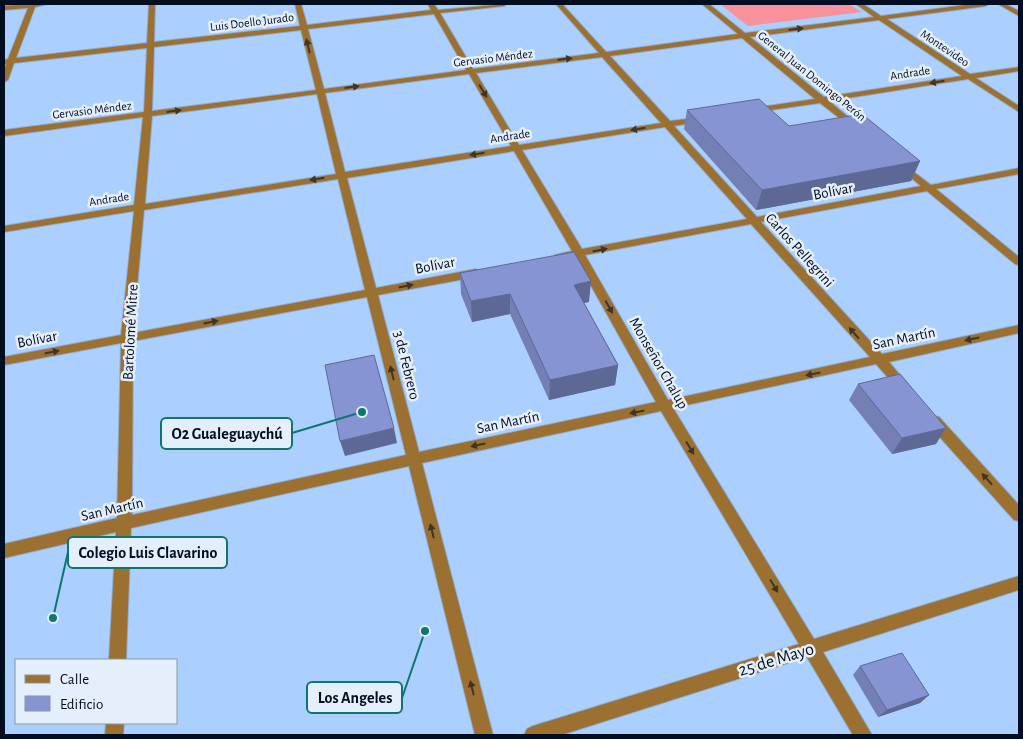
<svg xmlns="http://www.w3.org/2000/svg" width="1023" height="739" font-family="'Alegreya Sans',sans-serif">
  <style>
    .green { fill: #f7919c }
    .lines { fill: none; stroke-linecap: round; stroke-linejoin: round }
    .minor-casing { stroke: #8cadd7; stroke-width: 2 }
    .minor { fill: #9c7030; fill-rule: evenodd }
    .wall { fill: #737fb5 }
    .shaded-wall { fill: #5e6894 }
    .building { fill: #8694d3; stroke: #5e6894 }
    .oneway { fill: #3f3527 }
    .labels { text-anchor: middle; stroke-width: 5; stroke-linejoin: round; paint-order: stroke }
    .far-street-label { font-size: 12px; fill: #010d21; stroke: #e5effb }
    .street-label { font-size: 15px; fill: #010d21; stroke: #e5effb }
    .near-street-label { font-size: 18px; fill: #010d21; stroke: #e5effb }
    .leader { fill: none; stroke: #0f766e; stroke-width: 2 }
    .callout-dot { fill: #0f766e; stroke: #e5effb; stroke-width: 2 }
    .callout { fill: #e5effb; stroke: #0f766e; stroke-width: 2 }
    .callout-label { font-size: 16px; text-anchor: middle; font-weight: bold; fill: #010d21 }
  </style>
  <rect width="100%" height="100%" fill="#abd0ff"/>
  <!-- green -->
  <polygon class="green" points="720,4 849,4 862,12 748,26"/>
  <g class="lines">
    <defs>
      <g id="minor">
        <path d="M27 4H48L35 7 16 58 147 43 149 4H155L154 42 300 26 295 4H301L307 25 431 10 428 4H434L438 10 507 4 504 6 440 13 473 69 599 53 556 4H562L606 52 738 34 702 4H709L745 33 874 17 856 4H863L881 16 973 4H989L986 6 887 19 970 74 1019 67V71L976 78 1019 106V112L968 79 829 101 858 125 859 127 855 130 820 103 750 113V109L753 108 815 99 742 38 610 56 670 121 704 117V121L674 126 757 217 921 186 899 168 897 166 902 163 931 185 1019 168V174L936 189 1019 257V265L1015 264 927 191 761 222 882 354 1019 325V333L889 362 910 387 909 390H899L876 364 673 408 814 639 1019 576V590L823 652 872 735H853L807 657 561 735H524L527 729 533 726 799 644 661 411 422 463 493 735H475L409 466 131 528 126 660H109L116 532 4 558V544L117 518 121 343 4 365V357L121 335 134 211 4 232V226L134 205 143 117 4 136V130L144 112 147 48 14 63 8 80 4 82V71L6 64H4V60L8 59 28 8 4 10V6ZM434 14 466 70 324 89 308 29ZM879 20 962 76 824 97 750 37ZM301 30 316 90 152 111 154 47ZM602 57 661 123 519 145 476 73ZM469 74 511 146 345 172 325 93ZM317 94 336 174 145 204 152 116ZM665 127 747 219 582 249 522 150ZM514 151 572 251 555 255 554 257 559 260 575 257 656 402 419 452 378 295 476 277 481 273 476 269 376 288 347 178ZM338 179 365 290 133 333 144 210ZM751 224 870 357 668 400 585 255ZM367 297 406 455 132 515 133 341Z"/>
        <polygon points="998,4 1005,4 1019,11 1019,16"/>
        <polygon points="934,416 939,417 1019,505 1019,521 1014,520 929,425 927,421 929,417"/>
        <polygon points="106,723 124,723 123,735 105,735"/>
      </g>
    </defs>
    <!-- minor casing -->
    <use href="#minor" class="minor-casing"/>
    <!-- minor -->
    <use href="#minor" class="minor"/>
  </g>
  <!-- wall -->
  <g class="wall">
    <polygon points="687,110 789,126 920,161 911,181 756,210 684,129"/>
    <polygon points="460,273 589,302 584,303 618,365 615,385 549,400 510,314 472,322 461,294"/>
    <polygon points="858,384 936,444 892,454 849,400"/>
    <polygon points="860,666 929,695 920,703 878,717 853,675"/>
  </g>
  <!-- shaded-wall -->
  <g class="shaded-wall">
    <polygon points="920,161 911,181 756,210 762,190"/>
    <polygon points="591,281 589,302 572,305 574,285"/>
    <polygon points="510,294 510,314 472,322 471,301"/>
    <polygon points="618,365 615,385 549,400 550,380"/>
    <polygon points="394,428 397,443 345,456 340,441"/>
    <polygon points="946,428 936,444 892,454 902,438"/>
    <polygon points="929,695 920,703 878,717 887,710"/>
  </g>
  <!-- building -->
  <g class="building">
    <polygon points="759,99 789,126 862,114 920,161 762,190 687,110"/>
    <polygon points="574,252 591,281 574,285 618,365 550,380 510,294 471,301 460,273"/>
    <polygon points="374,355 394,428 340,441 325,365"/>
    <polygon points="900,374 946,428 902,438 858,384"/>
    <polygon points="902,653 929,695 887,710 860,666"/>
  </g>
  <!-- one-way arrows -->
  <defs><path id="oneway-solid" d="M-6-.8H1V-3.2L6.5 0L1 3.2V.8H-6Z" transform="scale(1.25)"/></defs>
  <g class="oneway">
    <use href="#oneway-solid" transform="translate(796 29) rotate(-7)"/>
    <use href="#oneway-solid" transform="translate(308 46) rotate(-104)"/>
    <use href="#oneway-solid" transform="translate(565 59) rotate(-7)"/>
    <use href="#oneway-solid" transform="translate(937 82) rotate(171)"/>
    <use href="#oneway-solid" transform="translate(352 87) rotate(-7)"/>
    <use href="#oneway-solid" transform="translate(483 91) rotate(59)"/>
    <use href="#oneway-solid" transform="translate(174 111) rotate(-7)"/>
    <use href="#oneway-solid" transform="translate(638 129) rotate(171)"/>
    <use href="#oneway-solid" transform="translate(477 154) rotate(171)"/>
    <use href="#oneway-solid" transform="translate(317 179) rotate(171)"/>
    <use href="#oneway-solid" transform="translate(600 250) rotate(-11)"/>
    <use href="#oneway-solid" transform="translate(406 286) rotate(-11)"/>
    <use href="#oneway-solid" transform="translate(609 307) rotate(61)"/>
    <use href="#oneway-solid" transform="translate(211 322) rotate(-11)"/>
    <use href="#oneway-solid" transform="translate(854 333) rotate(-132)"/>
    <use href="#oneway-solid" transform="translate(972 339) rotate(168)"/>
    <use href="#oneway-solid" transform="translate(52 352) rotate(-11)"/>
    <use href="#oneway-solid" transform="translate(392 373) rotate(-104)"/>
    <use href="#oneway-solid" transform="translate(813 374) rotate(168)"/>
    <use href="#oneway-solid" transform="translate(637 412) rotate(168)"/>
    <use href="#oneway-solid" transform="translate(478 445) rotate(168)"/>
    <use href="#oneway-solid" transform="translate(690 448) rotate(59)"/>
    <use href="#oneway-solid" transform="translate(987 479) rotate(-132)"/>
    <use href="#oneway-solid" transform="translate(432 531) rotate(-104)"/>
    <use href="#oneway-solid" transform="translate(774 586) rotate(59)"/>
    <use href="#oneway-solid" transform="translate(472 688) rotate(-104)"/>
  </g>
  <g class="labels">
    <!-- far-street labels -->
    <g class="far-street-label">
      <text transform="translate(252 22) rotate(-7)" y="4">Luis Doello Jurado</text>
      <text transform="translate(945 48) rotate(34)" y="4">Montevideo</text>
      <text transform="translate(493 58) rotate(-7)" y="4">Gervasio Méndez</text>
      <text transform="translate(910 73) rotate(-9)" y="4">Andrade</text>
      <text transform="translate(812 76) rotate(39)" y="4">General Juan Domingo Perón</text>
      <text transform="translate(92 110) rotate(-7)" y="4">Gervasio Méndez</text>
      <text transform="translate(510 136) rotate(-9)" y="4">Andrade</text>
      <text transform="translate(109 199) rotate(-9)" y="4">Andrade</text>
    </g>
    <!-- street labels -->
    <g class="street-label">
      <text transform="translate(833 191) rotate(-11)" y="5">Bolívar</text>
      <text transform="translate(800 250) rotate(48)" y="5">Carlos Pellegrini</text>
      <text transform="translate(435 265) rotate(-11)" y="5">Bolívar</text>
      <text transform="translate(130 332) rotate(-87)" y="5">Bartolomé Mitre</text>
      <text transform="translate(904 338) rotate(-12)" y="5">San Martín</text>
      <text transform="translate(37 339) rotate(-11)" y="5">Bolívar</text>
      <text transform="translate(659 363) rotate(60)" y="5">Monseñor Chalup</text>
      <text transform="translate(407 365) rotate(76)" y="5">3 de Febrero</text>
      <text transform="translate(508 422) rotate(-12)" y="5">San Martín</text>
      <text transform="translate(112 509) rotate(-13)" y="5">San Martín</text>
    </g>
    <!-- near-street labels -->
    <g class="near-street-label">
      <text transform="translate(776 659) rotate(-17)" y="6">25 de Mayo</text>
    </g>
  </g>
  <!-- callouts -->
  <path class="leader" d="M362 412L292 433M53 618L68 552M425 631L402 698"/>
  <g class="callout-dot">
    <circle cx="362" cy="412" r="5"/>
    <circle cx="53" cy="618" r="5"/>
    <circle cx="425" cy="631" r="5"/>
  </g>
  <g class="callout">
    <rect x="161" y="418" width="131" height="31" rx="5"/>
    <rect x="68" y="537" width="159" height="31" rx="5"/>
    <rect x="307" y="682" width="95" height="31" rx="5"/>
  </g>
  <g class="callout-label">
    <text x="227" y="439">O2 Gualeguaychú</text>
    <text x="148" y="558">Colegio Luis Clavarino</text>
    <text x="355" y="703">Los Angeles</text>
  </g>
  <!-- border -->
  <rect width="1023" height="739" fill="none" stroke="#010d21" stroke-width="10"/>
  <!-- legend -->
  <rect x="15" y="659" width="162" height="65" fill="#e5effb" stroke="#8a95a4"/>
  <rect x="25" y="675" width="25" height="8" fill="#9c7030" stroke="#8a95a4"/>
  <text x="60" y="684" font-size="15" fill="#010d21">Calle</text>
  <rect x="25" y="696" width="25" height="15" fill="#8694d3" stroke="#8a95a4"/>
  <text x="60" y="709" font-size="15" fill="#010d21">Edificio</text>
</svg>
